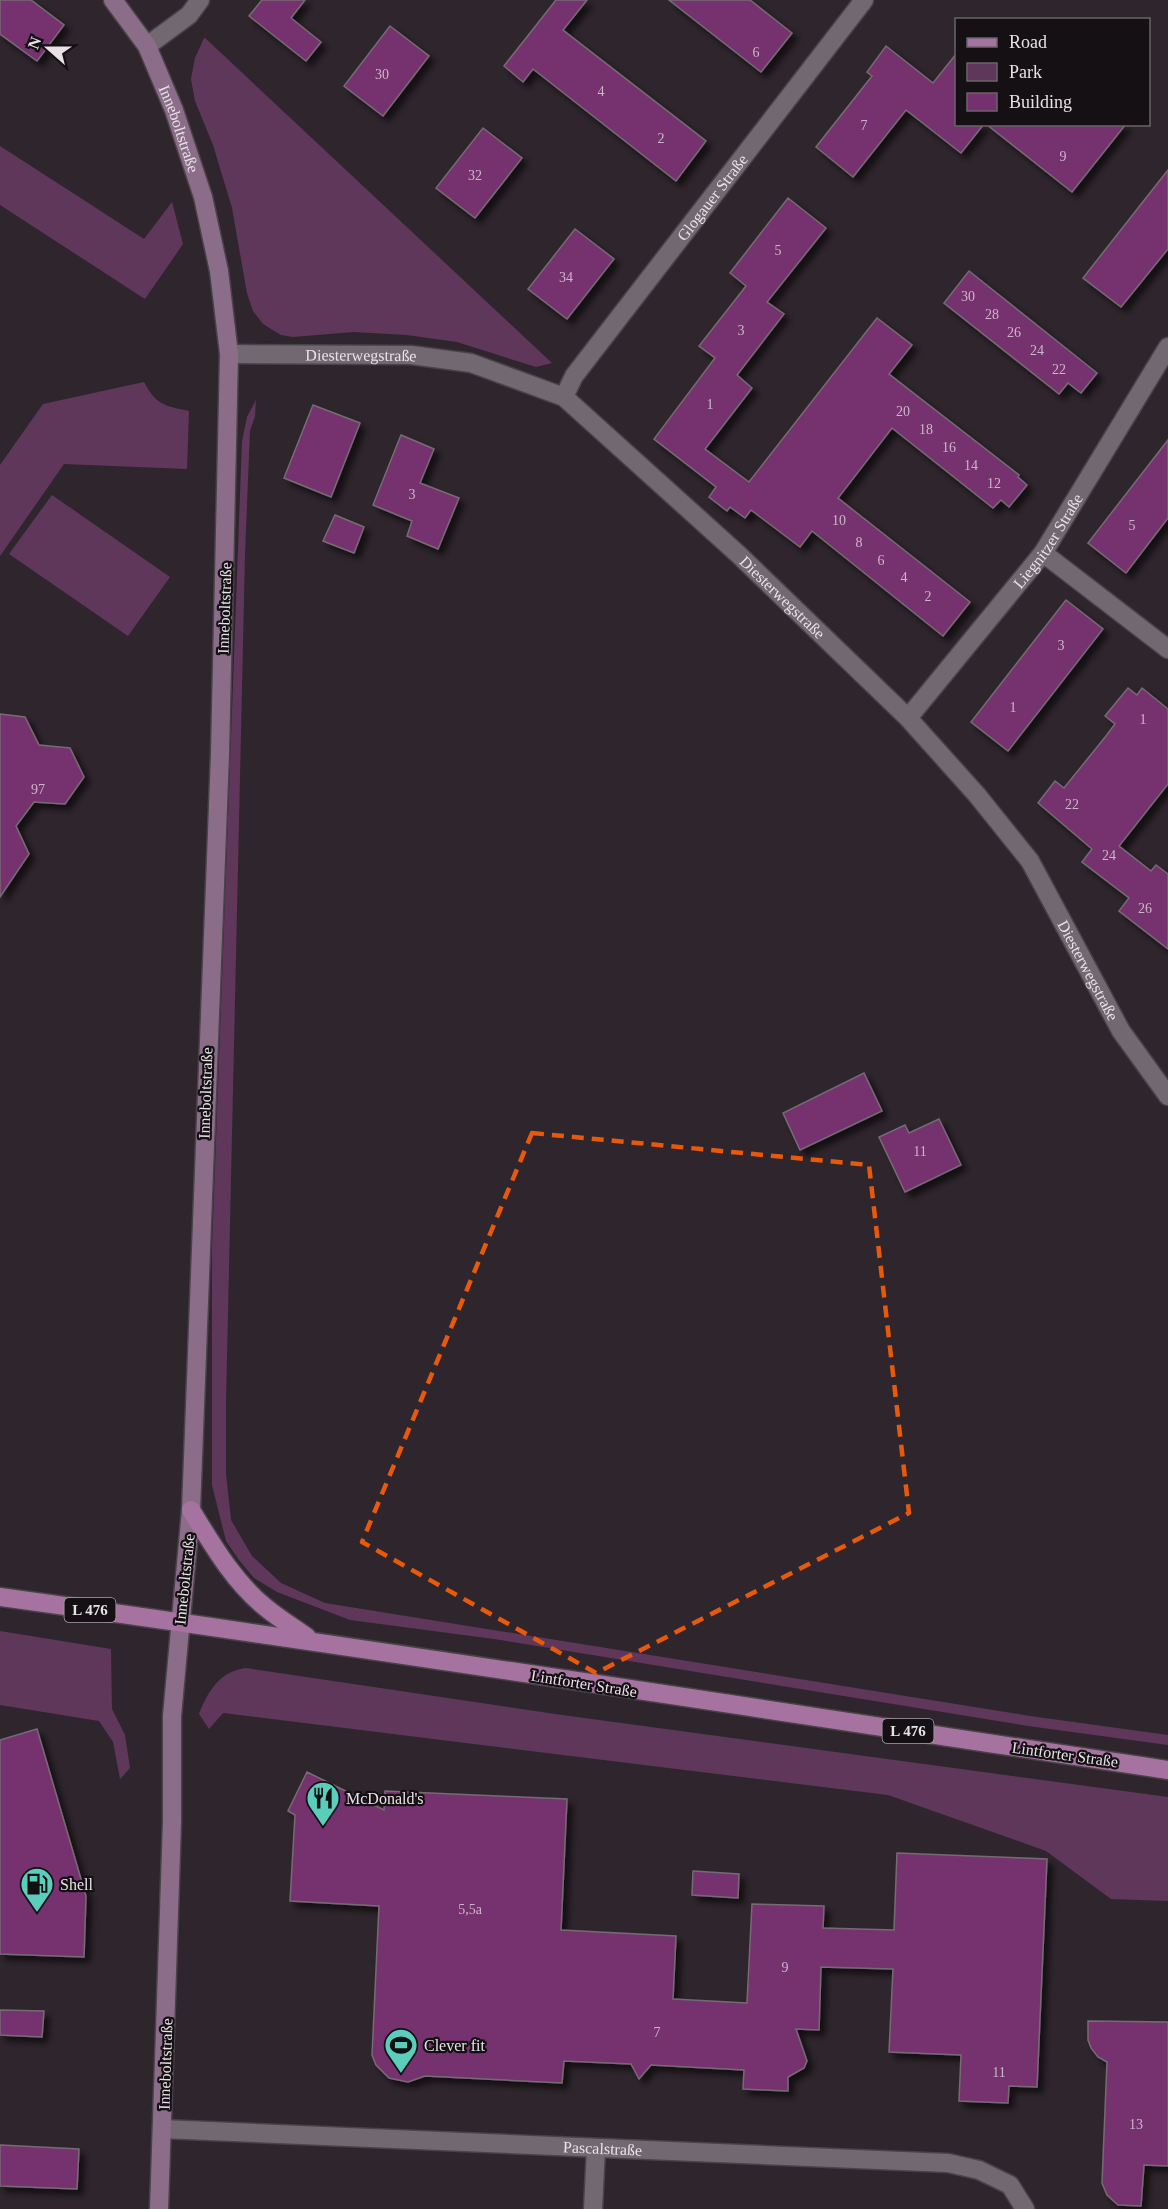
<svg xmlns="http://www.w3.org/2000/svg" width="1168" height="2209" font-family="'Times New Roman',serif">
  <style>
    .green { fill: #5f375b }
    .building { fill: #74316e; stroke: #766b74; stroke-width: 1.5; filter: url(#shadow) }
    .lines { fill: none; stroke-linecap: round; stroke-linejoin: round }
    .street-casing { stroke: #494248; stroke-width: 21 }
    .secondary-casing { stroke: #494248; stroke-width: 21 }
    .primary-casing { stroke: #494248; stroke-width: 21 }
    .street { stroke: #726871; stroke-width: 18 }
    .secondary { stroke: #8c6d89; stroke-width: 18 }
    .primary { stroke: #a672a0; stroke-width: 18 }
    .marked { fill: none; stroke: #e8590c; stroke-width: 4.5; stroke-dasharray: 12 8; stroke-linejoin: round }
    .labels { text-anchor: middle; stroke-width: 4.5; stroke-linejoin: round; paint-order: stroke }
    .number-label { font-size: 14px; fill: #cbb6c9 }
    .shield { fill: #141014; stroke: #a8a3a8; stroke-width: 1.5 }
    .shield-label { font-size: 15px; font-weight: bold; fill: #e8e2e7 }
    .street-label { font-size: 16px; fill: #e8e2e7; stroke: #141014 }
    .poi-label { font-size: 16px; fill: #e8e2e7; stroke: #141014; text-anchor: start }
  </style>
  <defs>
    <filter id="shadow"><feDropShadow dx="5.5" dy="5.5" stdDeviation="3" flood-color="#0009"/></filter>
  </defs>
  <rect width="100%" height="100%" fill="#2f262d"/>
  <!-- green -->
  <g class="green">
    <polygon points="204,38 205,38 552,363 536,367 457,342 407,335 353,332 293,337 281,335 263,324 253,311 247,293 232,208 213,145 195,101 191,79 195,58"/>
    <polygon points="0,146 144,239 172,202 183,244 145,299 0,205"/>
    <path d="M144 382C156 405 165 406 189 411L187 469 64 464 0 556V465L43 404Z"/>
    <polygon points="256,400 255,416 250,431 245,554 226,1402 226,1474 231,1520 252,1556 281,1583 325,1603 1030,1716 1168,1735 1168,1745 1028,1726 494,1639 350,1620 277,1592 254,1578 239,1560 226,1541 212,1485 212,1248 242,441 247,417"/>
    <polygon points="52,495 170,577 128,636 9,554"/>
    <polygon points="0,1631 111,1649 112,1709 125,1735 130,1768 120,1779 113,1742 99,1721 0,1705"/>
    <path d="M246 1668 562 1715 1168 1797V1901L1111 1899 1046 1851 888 1795 223 1713 209 1729 199 1714C208 1691 220 1671 246 1668Z"/>
  </g>
  <!-- building -->
  <g class="building">
    <polygon points="0,0 31,0 64,25 37,61 0,34"/>
    <polygon points="262,0 305,0 291,18 321,42 306,61 249,16"/>
    <polygon points="556,0 587,0 563,30 706,141 676,181 533,69 523,82 504,66"/>
    <polygon points="669,0 750,0 792,33 761,72"/>
    <polygon points="390,26 429,56 383,116 344,86"/>
    <polygon points="886,46 933,83 957,53 957,124 984,124 961,153 906,110 853,177 816,147 872,76 867,72"/>
    <polygon points="986,124 1126,124 1072,192"/>
    <polygon points="483,128 522,158 475,218 436,188"/>
    <polygon points="1168,170 1168,249 1121,307 1083,278"/>
    <polygon points="788,198 826,228 767,302 784,314 737,375 752,388 705,449 749,482 877,318 912,345 889,374 1019,475 1018,477 1027,485 1009,507 1001,500 993,508 892,428 838,498 970,602 943,636 812,531 800,547 751,510 745,518 730,507 727,511 709,497 716,487 654,439 715,358 699,346 746,286 730,273"/>
    <polygon points="575,229 614,259 567,319 528,289"/>
    <polygon points="969,271 1097,373 1081,393 1068,383 1059,394 944,303"/>
    <polygon points="313,405 360,423 331,497 284,478"/>
    <polygon points="401,435 434,449 420,483 459,498 438,549 407,536 412,521 373,505"/>
    <polygon points="1168,440 1168,518 1126,573 1088,543"/>
    <polygon points="335,515 364,527 354,553 323,541"/>
    <polygon points="1066,600 1103,629 1008,751 971,722"/>
    <polygon points="1128,688 1137,695 1142,688 1168,709 1168,784 1119,846 1151,871 1156,865 1168,874 1168,949 1119,911 1129,898 1082,862 1092,849 1038,803 1055,781 1064,788 1106,736 1115,724 1105,716"/>
    <polygon points="0,714 25,717 39,745 70,748 84,777 65,804 34,802 16,826 29,854 0,897"/>
    <polygon points="864,1073 882,1111 800,1150 783,1113"/>
    <polygon points="939,1119 961,1165 905,1192 879,1137 905,1125 909,1133"/>
    <polygon points="37,1729 86,1896 84,1957 0,1954 0,1740"/>
    <polygon points="307,1772 384,1810 385,1791 567,1799 561,1930 676,1936 673,1999 747,2003 752,1904 824,1906 823,1928 894,1930 897,1853 1047,1859 1037,2087 1009,2086 1008,2103 959,2101 961,2055 889,2052 893,1969 821,1967 819,2030 796,2029 807,2061 804,2068 788,2077 788,2091 743,2089 744,2070 651,2065 639,2079 631,2064 564,2061 562,2083 425,2076 408,2082 389,2078 376,2065 372,2055 379,1906 290,1901 295,1815 288,1811"/>
    <polygon points="693,1871 739,1874 738,1898 692,1895"/>
    <polygon points="0,2010 44,2011 42,2037 0,2035"/>
    <polygon points="1088,2021 1168,2022 1168,2166 1144,2165 1141,2206 1118,2205 1107,2195 1102,2183 1107,2062 1098,2057 1091,2048 1088,2040"/>
    <polygon points="0,2145 79,2149 77,2189 0,2186"/>
  </g>
  <g class="lines">
    <defs>
      <g id="street">
        <polyline points="147,46 189,15 200,0"/>
        <path id="s1" d="M229 354 411 355 471 363 564 397 738 554 908 718 977 795 1030 861 1121 1031 1168 1096"/>
        <path id="s2" d="M564 397 574 376 864 0"/>
        <polyline points="1043,553 1168,649"/>
        <path id="s3" d="M908 718 1043 553 1168 347"/>
        <path id="s4" d="M162 2129 948 2163 979 2170 1010 2185 1025 2209"/>
        <polyline points="593,2209 596,2148"/>
      </g>
      <g id="secondary">
        <path id="s5" d="M113 0 147 46 174 110 203 197 219 271 229 354 220 754 191 1510 172 1716V1822L159 2209"/>
      </g>
      <g id="primary">
        <path d="M191 1510C212 1544 233 1581 265 1607 278 1618 293 1627 307 1637"/>
        <path d="M0 1597C390 1651 779 1712 1168 1770"/>
      </g>
    </defs>
    <!-- street casing -->
    <use href="#street" class="street-casing"/>
    <!-- secondary casing -->
    <use href="#secondary" class="secondary-casing"/>
    <!-- primary casing -->
    <use href="#primary" class="primary-casing"/>
    <!-- street -->
    <use href="#street" class="street"/>
    <!-- secondary -->
    <use href="#secondary" class="secondary"/>
    <!-- primary -->
    <use href="#primary" class="primary"/>
  </g>
  <!-- marked area -->
  <path class="marked" d="M532 1133 869 1165 909 1513 596 1673 362 1542Z"/>
  <!-- icons -->
  <defs>
    <symbol id="restaurant-pin" viewBox="-11 -11 22 30"><path d="M0 17L-7.5 6A9.5 9.5 0 1 1 7.5 6Z" fill="#5bcebb" stroke="#141014"/><path d="M-5-6h1v4h1v-4h1v4h1v-4h1v5L-1.5 .5V6h-2V.5L-5-1ZM5-6V6H3V1.5H1.5Q1.5-4 5-6Z" fill="#111"/></symbol>
    <symbol id="fuel-pin" viewBox="-11 -11 22 30"><path d="M0 17L-7.5 6A9.5 9.5 0 1 1 7.5 6Z" fill="#5bcebb" stroke="#141014"/><path d="M-5.5-6h7V0h2V4h1.3V-2.5L3-4.5l.8-.8L6-3V5H2.5V1h-1V6h-7ZM-4.2-4.7v3.2H.2V-4.7Z" fill="#111"/></symbol>
    <symbol id="stadium-pin" viewBox="-11 -11 22 30"><path d="M0 17L-7.5 6A9.5 9.5 0 1 1 7.5 6Z" fill="#5bcebb" stroke="#141014"/><path d="M0-5a6.5 5 0 1 0 0 10a6.5 5 0 1 0 0-10ZM-3.5-1.8h7v3.6h-7Z" fill="#111"/></symbol>
  </defs>
  <g fill-rule="evenodd">
    <use href="#restaurant-pin" x="304" y="1779" width="38" height="52"/>
    <use href="#fuel-pin" x="18" y="1865" width="38" height="52"/>
    <use href="#stadium-pin" x="382" y="2026" width="38" height="52"/>
  </g>
  <g class="labels">
    <!-- number labels -->
    <g class="number-label">
      <text x="756" y="57">6</text>
      <text x="382" y="79">30</text>
      <text x="601" y="96">4</text>
      <text x="864" y="130">7</text>
      <text x="661" y="143">2</text>
      <text x="1063" y="161">9</text>
      <text x="475" y="180">32</text>
      <text x="778" y="255">5</text>
      <text x="566" y="282">34</text>
      <text x="968" y="301">30</text>
      <text x="992" y="319">28</text>
      <text x="741" y="335">3</text>
      <text x="1014" y="337">26</text>
      <text x="1037" y="355">24</text>
      <text x="1059" y="374">22</text>
      <text x="710" y="409">1</text>
      <text x="903" y="416">20</text>
      <text x="926" y="434">18</text>
      <text x="949" y="452">16</text>
      <text x="971" y="470">14</text>
      <text x="994" y="488">12</text>
      <text x="412" y="499">3</text>
      <text x="839" y="525">10</text>
      <text x="1132" y="530">5</text>
      <text x="859" y="547">8</text>
      <text x="881" y="565">6</text>
      <text x="904" y="582">4</text>
      <text x="928" y="601">2</text>
      <text x="1061" y="650">3</text>
      <text x="1013" y="712">1</text>
      <text x="1143" y="724">1</text>
      <text x="38" y="794">97</text>
      <text x="1072" y="809">22</text>
      <text x="1109" y="860">24</text>
      <text x="1145" y="913">26</text>
      <text x="920" y="1156">11</text>
      <text x="470" y="1914">5,5a</text>
      <text x="785" y="1972">9</text>
      <text x="657" y="2037">7</text>
      <text x="999" y="2077">11</text>
      <text x="1136" y="2129">13</text>
    </g>
    <!-- shield labels -->
    <g class="shield">
      <rect x="64.5" y="1598" width="51" height="24" rx="4.5"/>
      <rect x="882.5" y="1719" width="51" height="24" rx="4.5"/>
    </g>
    <g class="shield-label">
      <text x="90" y="1615">L 476</text>
      <text x="908" y="1736">L 476</text>
    </g>
    <!-- street labels -->
    <g class="street-label">
      <text dy="6" stroke="none"><textPath href="#s5" startOffset="146">Inneboltstraße</textPath></text>
      <text dy="6" stroke="none"><textPath href="#s2" startOffset="249">Glogauer Straße</textPath></text>
      <text dy="6" stroke="none"><textPath href="#s1" startOffset="132">Diesterwegstraße</textPath></text>
      <text dy="6" stroke="none"><textPath href="#s3" startOffset="226">Liegnitzer Straße</textPath></text>
      <text dy="6" stroke="none"><textPath href="#s1" startOffset="638">Diesterwegstraße</textPath></text>
      <text transform="translate(224 608) rotate(-88)" y="6">Inneboltstraße</text>
      <text dy="6" stroke="none"><textPath href="#s1" startOffset="1124">Diesterwegstraße</textPath></text>
      <text transform="translate(205 1093) rotate(-88)" y="6">Inneboltstraße</text>
      <text transform="translate(184 1579) rotate(-84)" y="6">Inneboltstraße</text>
      <text transform="translate(584 1683) rotate(9)" y="6">Lintforter Straße</text>
      <text transform="translate(1065 1754) rotate(8)" y="6">Lintforter Straße</text>
      <text transform="translate(165 2064) rotate(-88)" y="6">Inneboltstraße</text>
      <text dy="6" stroke="none"><textPath href="#s4" startOffset="441">Pascalstraße</textPath></text>
    </g>
    <!-- poi labels -->
    <g class="poi-label">
      <text x="346" y="1804">McDonald's</text>
      <text x="60" y="1890">Shell</text>
      <text x="424" y="2051">Clever fit</text>
    </g>
  </g>
  <!-- legend -->
  <rect x="955" y="18" width="195" height="108" fill="#141014" stroke="#696468" stroke-width="1.5"/>
  <rect x="967" y="38" width="30" height="9" fill="#a672a0" stroke="#696468" stroke-width="1.5"/>
  <text x="1009" y="48" font-size="18" fill="#e8e2e7">Road</text>
  <rect x="967" y="63" width="30" height="18" fill="#5f375b" stroke="#696468" stroke-width="1.5"/>
  <text x="1009" y="78" font-size="18" fill="#e8e2e7">Park</text>
  <rect x="967" y="93" width="30" height="18" fill="#74316e" stroke="#696468" stroke-width="1.5"/>
  <text x="1009" y="108" font-size="18" fill="#e8e2e7">Building</text>
  <!-- north arrow -->
  <g transform="translate(48 48) rotate(291)" stroke="#141014" stroke-width="4.5" paint-order="stroke">
  <path d="M0-4.5L10 22L0 15L-10 22Z" fill="#e8e2e7"/>
  <text y="-9" font-size="16" font-weight="bold" text-anchor="middle" fill="#e8e2e7">N</text>
  </g>
</svg>
